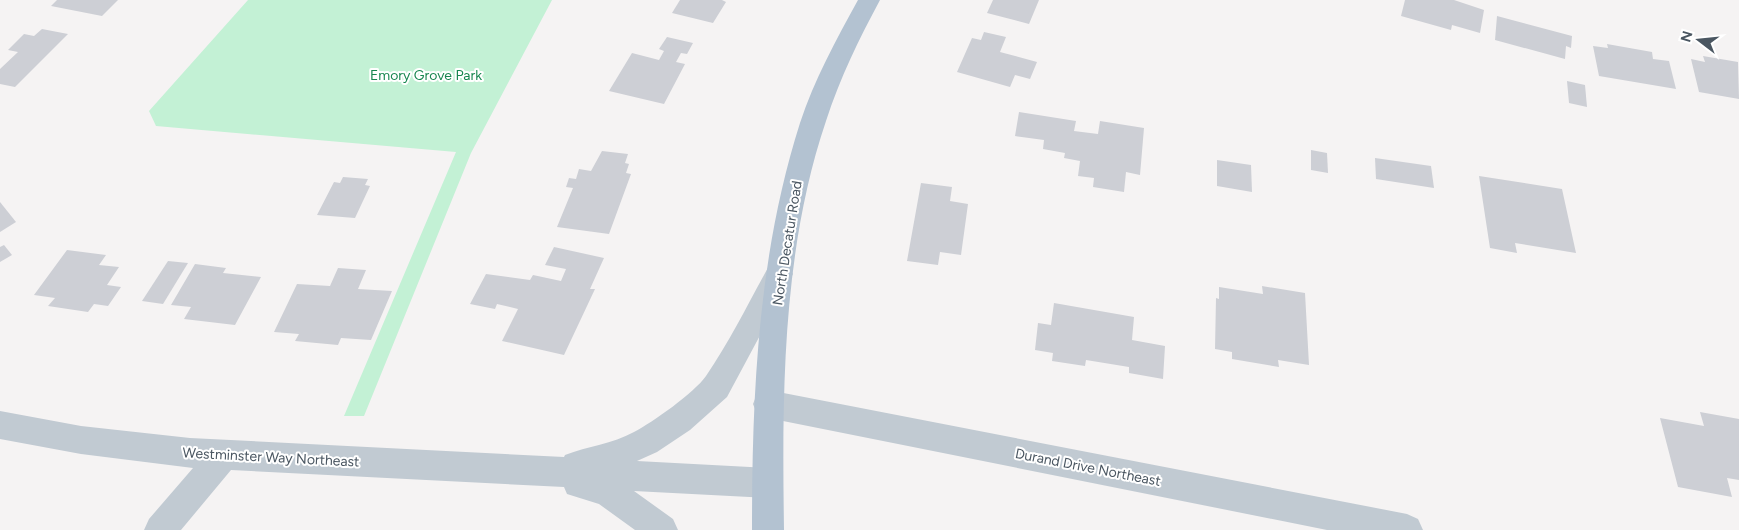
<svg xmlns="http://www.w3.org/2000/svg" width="1739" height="530" font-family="Figtree,sans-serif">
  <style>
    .green { fill: #c3f1d5 }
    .building { fill: #cdcfd5 }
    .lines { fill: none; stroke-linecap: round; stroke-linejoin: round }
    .minor { fill: #c1cad2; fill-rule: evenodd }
    .major { fill: #b3c2d1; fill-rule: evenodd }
    .labels { text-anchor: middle; stroke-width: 4; stroke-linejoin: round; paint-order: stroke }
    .park-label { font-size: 14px; fill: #17864f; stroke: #fff }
    .street-label { font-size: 14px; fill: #4a5661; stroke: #fff }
  </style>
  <rect width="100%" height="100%" fill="#f5f3f3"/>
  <!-- green -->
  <polygon class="green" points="248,0 552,0 471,153 364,416 344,416 456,152 156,126 149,111"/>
  <!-- building -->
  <g class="building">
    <polygon points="57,0 118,0 102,16 51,6"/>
    <polygon points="680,0 722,0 726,2 713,23 672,13"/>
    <polygon points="993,0 1039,0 1029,24 987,13"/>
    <polygon points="1405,0 1454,0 1484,10 1480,33 1452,25 1451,30 1401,16"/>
    <polygon points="1497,16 1572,36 1571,48 1566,46 1565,59 1495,40"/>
    <polygon points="42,29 68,34 15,87 0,84 0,69 18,52 8,50 24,34 34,36"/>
    <polygon points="984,32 1006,37 1000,52 1037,62 1030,79 1015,75 1010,87 957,72 972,38 981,40"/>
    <polygon points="667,37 693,43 687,54 681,53 676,62 685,64 664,104 609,91 632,53 659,60 664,51 659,49"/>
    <polygon points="1607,44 1652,52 1653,59 1669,61 1676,89 1599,76 1593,46 1608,48"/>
    <polygon points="1703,56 1738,62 1739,99 1699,92 1691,59 1705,62"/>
    <polygon points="1567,81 1585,85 1587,107 1569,103"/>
    <polygon points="1019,112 1076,121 1074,131 1098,134 1100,121 1144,128 1140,175 1126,172 1124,192 1093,187 1094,178 1078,176 1080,161 1064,158 1065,153 1043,149 1044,140 1015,136"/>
    <polygon points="1311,150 1327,153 1328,173 1311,170"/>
    <polygon points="602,151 628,154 625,163 629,164 626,173 631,174 609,234 557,227 573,188 566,187 569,178 576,179 579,169 591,171"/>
    <polygon points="1375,158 1431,166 1434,188 1376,179"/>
    <polygon points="1217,160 1251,165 1252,192 1217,186"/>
    <polygon points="1479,176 1562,189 1576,253 1515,243 1517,253 1490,248"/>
    <polygon points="343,177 368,179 365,185 370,186 355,218 317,215 334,182 340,183"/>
    <polygon points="921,183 952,187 950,201 968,204 961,255 940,252 938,265 907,261"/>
    <polygon points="0,202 16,222 0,232"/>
    <polygon points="4,245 12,255 0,262 0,247"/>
    <polygon points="554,247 604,258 590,289 595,289 564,355 502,341 518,309 497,304 495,309 470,304 486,274 530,280 533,275 561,281 566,269 545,265"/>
    <polygon points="67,250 106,255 99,265 119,267 107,285 121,287 108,306 94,304 88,312 48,306 55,298 34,295"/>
    <polygon points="168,261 188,263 163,304 142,301"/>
    <polygon points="195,264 226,268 223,273 261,277 235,325 184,319 191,307 171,305"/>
    <polygon points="338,268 366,270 358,289 392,291 371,340 341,338 338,345 295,341 299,334 274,332 297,284 330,286"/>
    <polygon points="1262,286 1305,293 1309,365 1278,360 1279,367 1232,359 1232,352 1215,349 1216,298 1219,299 1219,287 1263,294"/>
    <polygon points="1054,303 1134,317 1132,340 1165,346 1163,379 1129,373 1129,367 1086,360 1085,366 1052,361 1053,353 1035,350 1038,323 1051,325"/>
    <polygon points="1700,412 1739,419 1739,480 1727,478 1732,497 1678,487 1660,418 1704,426"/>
  </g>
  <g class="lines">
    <!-- minor -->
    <g class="minor">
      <path d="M779 262 789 266 793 274 727 397 690 430 657 452 637 461 767 468 778 472 783 483 778 494 767 498 634 491 673 519 678 530H635L599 504 567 494 564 487 231 470 181 530H144L149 519 193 468 81 454 0 439V411L81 426 190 438 564 457 565 455C588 446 612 444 634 432 653 422 694 393 706 376 730 341 749 302 769 266Z"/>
      <polygon points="768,390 1407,514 1418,519 1423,530 1327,530 768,418 757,414 753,404 757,394"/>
    </g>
    <!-- major -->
    <path class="major" d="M858 0H880C859 39 840 78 826 121 782 251 782 394 784 530H752C752 392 758 255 800 123 814 80 836 40 858 0Z"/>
  </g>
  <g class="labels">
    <!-- park labels -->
    <g class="park-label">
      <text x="426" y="80">Emory Grove Park</text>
    </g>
    <!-- street labels -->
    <g class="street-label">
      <text transform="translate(787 243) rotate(-81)" y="5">North Decatur Road</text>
      <text transform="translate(271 457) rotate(3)" y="5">Westminster Way Northeast</text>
      <text transform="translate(1088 467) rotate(11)" y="5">Durand Drive Northeast</text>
    </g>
  </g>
  <!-- north arrow -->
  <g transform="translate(1699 40) rotate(286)" stroke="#ffffff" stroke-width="4" paint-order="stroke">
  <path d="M0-4L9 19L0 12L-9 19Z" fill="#4a5661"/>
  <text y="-8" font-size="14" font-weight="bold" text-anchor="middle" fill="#4a5661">N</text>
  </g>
</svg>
